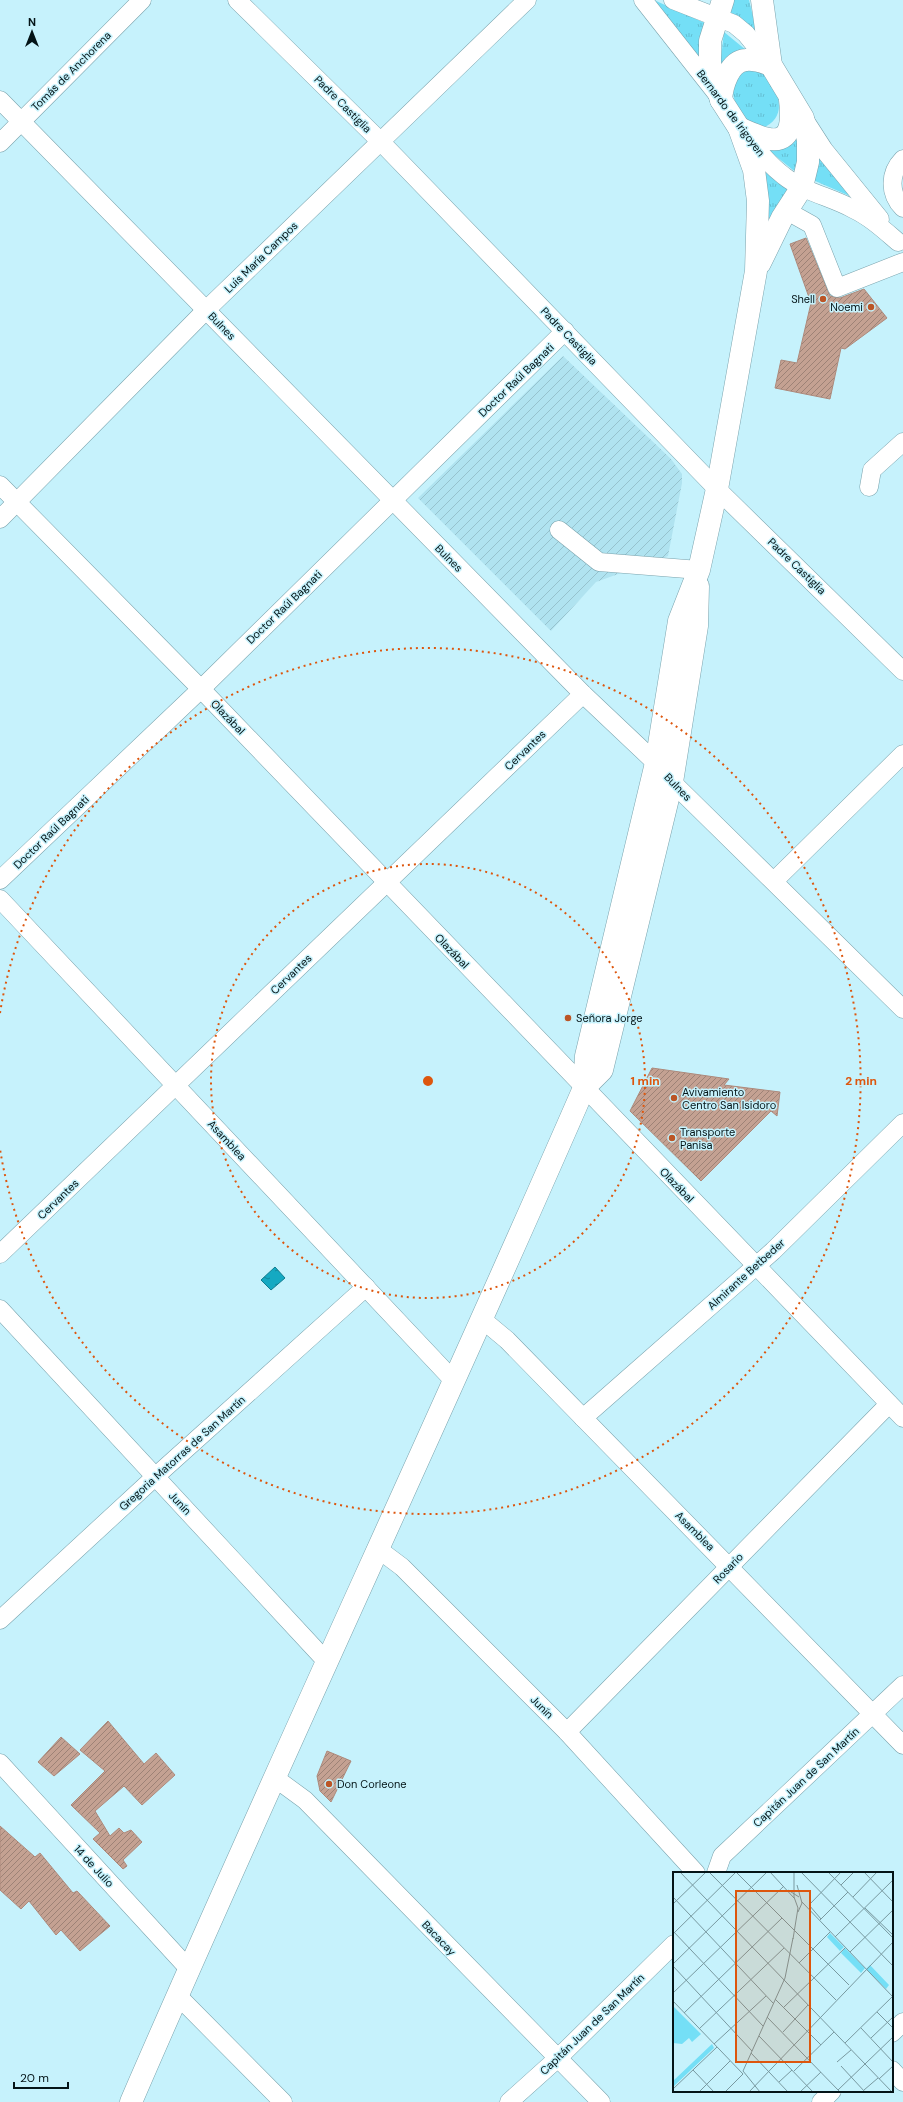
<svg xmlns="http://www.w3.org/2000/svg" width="903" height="2102" font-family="'DM Sans',sans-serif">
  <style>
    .industrial { fill: url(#industrial-furrows) }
    .grass { fill: url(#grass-tufts) }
    .water { fill: url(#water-ripples); stroke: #107c8f }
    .building { fill: url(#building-hatch); stroke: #ad8a7c }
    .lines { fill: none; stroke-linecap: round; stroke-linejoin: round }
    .minor-casing { stroke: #7aa3ad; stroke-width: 19 }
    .major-casing { stroke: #7aa3ad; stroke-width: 23 }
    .minor { stroke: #fff; stroke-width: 18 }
    .major { stroke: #fff; stroke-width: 22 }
    .ring { fill: none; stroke: #dd560d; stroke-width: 2; stroke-dasharray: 2 4 }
    .poi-dot { fill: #bb5526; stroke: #c6f2fc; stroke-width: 1.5 }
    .labels { text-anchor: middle; stroke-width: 3; stroke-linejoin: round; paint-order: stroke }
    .street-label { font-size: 11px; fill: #041417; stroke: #c6f2fc }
    .poi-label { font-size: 11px; fill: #041417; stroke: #c6f2fc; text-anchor: start }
    .inset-road { fill: none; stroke: #7899a0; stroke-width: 1 }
    .view { fill: #dd560d; fill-opacity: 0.15; stroke: #dd560d; stroke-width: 2 }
    .inset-edge { fill: none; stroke: #041417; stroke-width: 2 }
    .centre { fill: #dd560d; stroke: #c6f2fc; stroke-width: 2 }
    .ring-label { font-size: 12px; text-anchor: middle; font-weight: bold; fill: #dd560d; stroke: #c6f2fc; stroke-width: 3; stroke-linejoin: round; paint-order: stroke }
  </style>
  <defs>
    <pattern id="industrial-furrows" width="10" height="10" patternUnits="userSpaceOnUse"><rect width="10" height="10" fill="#b0e3f0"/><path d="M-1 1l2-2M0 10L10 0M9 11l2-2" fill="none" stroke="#96c2cd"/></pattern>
    <pattern id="grass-tufts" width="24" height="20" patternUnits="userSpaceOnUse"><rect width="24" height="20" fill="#74dff6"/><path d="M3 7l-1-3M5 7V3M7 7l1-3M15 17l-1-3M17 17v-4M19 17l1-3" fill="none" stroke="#63bed2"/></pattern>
    <pattern id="water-ripples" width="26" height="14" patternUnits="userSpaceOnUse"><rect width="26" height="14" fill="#15a9c2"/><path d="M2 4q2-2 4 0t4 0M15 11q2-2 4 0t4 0" fill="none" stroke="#11889d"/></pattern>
    <pattern id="building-hatch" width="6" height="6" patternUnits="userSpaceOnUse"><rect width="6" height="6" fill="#c4a192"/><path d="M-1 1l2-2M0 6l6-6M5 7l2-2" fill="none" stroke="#9d8276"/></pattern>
  </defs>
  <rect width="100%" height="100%" fill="#c6f2fc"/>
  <!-- industrial -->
  <polygon class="industrial" points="563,356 671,459 682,474 682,483 668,556 596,582 551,631 418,498"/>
  <!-- grass -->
  <g class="grass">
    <polygon points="654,0 707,24 701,62"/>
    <polygon points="733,0 749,0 757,33 729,11"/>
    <polygon points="724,32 746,50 720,67"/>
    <path d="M757 69C777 82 792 117 762 128 755 124 748 122 743 116 733 104 726 79 744 71 747 69 753 69 757 69Z"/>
    <polygon points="797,135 799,172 793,170 767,149"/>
    <polygon points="817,153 852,197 813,180"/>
    <polygon points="764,170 790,189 764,239"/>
  </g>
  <!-- water -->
  <polygon class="water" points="275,1267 285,1278 271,1290 261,1280"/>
  <!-- building -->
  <g class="building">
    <polygon points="806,238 830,296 840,298 864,289 887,318 845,349 841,348 830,399 775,388 781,360 797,363 811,303 790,244"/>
    <polygon points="652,1068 729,1079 724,1085 780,1092 777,1116 771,1111 701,1181 630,1111"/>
    <polygon points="108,1721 144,1764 156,1753 175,1775 142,1805 124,1786 95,1811 110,1836 119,1828 124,1833 131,1830 142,1842 123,1860 127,1866 123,1869 93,1839 100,1833 71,1805 105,1771 80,1750"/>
    <polygon points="61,1737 80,1754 54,1776 38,1762"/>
    <polygon points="327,1751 351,1761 331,1802 320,1791 317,1776"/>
    <polygon points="0,1826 35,1857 40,1853 73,1893 77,1891 110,1926 80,1951 61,1930 56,1935 29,1901 21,1909 0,1890"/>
  </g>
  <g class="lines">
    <defs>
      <g id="minor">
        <polyline points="237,0 380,141 717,489 903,671"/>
        <polyline points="643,0 717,94"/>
        <polyline points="673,0 734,24 746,34 771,65"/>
        <polyline points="0,100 583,694 656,763 672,782 903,1009"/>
        <polyline points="806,122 824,150 880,219"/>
        <path d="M744 133C756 148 768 164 784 176 804 192 831 197 853 209 870 217 884 230 898 242"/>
        <polyline points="0,143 142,0"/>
        <path d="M903 159C889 173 889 194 903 208"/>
        <polyline points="787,211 812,225 837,288 903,262"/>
        <polyline points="0,485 201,689 903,1418"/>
        <polyline points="869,487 872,470 903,442"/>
        <polyline points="0,519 206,310 527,0"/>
        <polyline points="559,530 599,562 699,570"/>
        <polyline points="0,880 201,689 565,331"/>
        <polyline points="774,881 903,754"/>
        <polyline points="0,899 454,1381"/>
        <polyline points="0,1254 583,694"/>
        <polyline points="0,1309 327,1662"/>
        <polyline points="483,1320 507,1340 903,1745"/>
        <polyline points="583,1418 773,1251 903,1123"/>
        <polyline points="378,1549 402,1567 567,1732 696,1873"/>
        <polyline points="0,1620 156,1476 366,1287"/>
        <polyline points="567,1732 889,1404"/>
        <polyline points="0,1763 188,1968"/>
        <polyline points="275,1778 305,1800 601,2102"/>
        <polyline points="716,1873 722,1856 903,1685"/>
        <polyline points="177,1995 283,2102"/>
        <polyline points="892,2033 903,2022"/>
        <polyline points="892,2070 903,2082"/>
        <polyline points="509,2102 558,2058 674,1944"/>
        <polyline points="821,2102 832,2091"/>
      </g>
      <g id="major">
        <path d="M721 100C722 86 729 61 746 60 755 59 763 62 771 65"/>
        <path d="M739 128C775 145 796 148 790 100"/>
        <polyline points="760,263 782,218 802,187 808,162 808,140 803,118 771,65 762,0"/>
        <polyline points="584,1088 602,1070 672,782 697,626 698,586"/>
        <path d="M131 2102C278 1762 436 1428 584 1088L586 1056 656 763 679 621 699 570 717 489 756 271 758 201 754 170 739 128 721 100 710 64V41L723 0"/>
      </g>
    </defs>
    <!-- minor casing -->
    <use href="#minor" class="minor-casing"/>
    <!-- major casing -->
    <use href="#major" class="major-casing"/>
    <!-- minor -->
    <use href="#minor" class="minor"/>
    <!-- major -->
    <use href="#major" class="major"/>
  </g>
  <!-- distance rings -->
  <g class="ring">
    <circle cx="428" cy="1081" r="217"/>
    <path d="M0 1013A433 433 0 1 1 0 1149"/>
  </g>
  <!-- markers -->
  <g class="poi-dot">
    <circle cx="823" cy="299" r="4"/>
    <circle cx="871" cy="307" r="4"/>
    <circle cx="568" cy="1018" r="4"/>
    <circle cx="674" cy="1098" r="4"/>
    <circle cx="672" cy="1138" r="4"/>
    <circle cx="329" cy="1784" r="4"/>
  </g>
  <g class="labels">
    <!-- street labels -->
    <g class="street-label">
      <text transform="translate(71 71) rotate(-45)" y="4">Tomás de Anchorena</text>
      <text transform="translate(343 104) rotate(45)" y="4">Padre Castiglia</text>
      <text transform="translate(731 113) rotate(53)" y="4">Bernardo de Irigoyen</text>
      <text transform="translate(261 257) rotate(-44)" y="4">Luis María Campos</text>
      <text transform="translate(222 326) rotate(46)" y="4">Bulnes</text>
      <text transform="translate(569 336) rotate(46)" y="4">Padre Castiglia</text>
      <text transform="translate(516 380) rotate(-44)" y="4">Doctor Raúl Bagnati</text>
      <text transform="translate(449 558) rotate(45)" y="4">Bulnes</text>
      <text transform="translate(797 566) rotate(44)" y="4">Padre Castiglia</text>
      <text transform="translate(284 607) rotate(-44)" y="4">Doctor Raúl Bagnati</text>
      <text transform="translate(228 717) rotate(46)" y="4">Olazábal</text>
      <text transform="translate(525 750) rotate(-44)" y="4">Cervantes</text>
      <text transform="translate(678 787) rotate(46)" y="4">Bulnes</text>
      <text transform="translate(51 832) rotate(-44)" y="4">Doctor Raúl Bagnati</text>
      <text transform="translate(452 951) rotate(46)" y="4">Olazábal</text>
      <text transform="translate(291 974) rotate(-44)" y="4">Cervantes</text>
      <text transform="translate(227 1140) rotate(47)" y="4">Asamblea</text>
      <text transform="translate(677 1185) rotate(46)" y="4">Olazábal</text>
      <text transform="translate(58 1199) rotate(-44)" y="4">Cervantes</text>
      <text transform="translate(746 1274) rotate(-42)" y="4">Almirante Betbeder</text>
      <text transform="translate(182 1453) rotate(-42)" y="4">Gregoria Matorras de San Martín</text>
      <text transform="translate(180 1503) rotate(47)" y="4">Junín</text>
      <text transform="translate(695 1531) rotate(45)" y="4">Asamblea</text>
      <text transform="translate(728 1568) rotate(-46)" y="4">Rosario</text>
      <text transform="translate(542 1707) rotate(45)" y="4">Junín</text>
      <text transform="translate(806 1777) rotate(-43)" y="4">Capitán Juan de San Martín</text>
      <text transform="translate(94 1866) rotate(47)" y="4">14 de Julio</text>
      <text transform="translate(439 1938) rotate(46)" y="4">Bacacay</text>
      <text transform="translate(592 2024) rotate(-44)" y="4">Capitán Juan de San Martín</text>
    </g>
    <!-- poi labels -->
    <g class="poi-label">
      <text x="815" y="303" text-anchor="end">Shell</text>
      <text x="863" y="311" text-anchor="end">Noemi</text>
      <text x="576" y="1022">Señora Jorge</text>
      <text x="682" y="1096">Avivamiento<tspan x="682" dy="13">Centro San Isidoro</tspan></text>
      <text x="680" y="1136">Transporte<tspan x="680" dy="13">Panisa</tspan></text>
      <text x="337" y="1788">Don Corleone</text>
    </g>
  </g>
  <!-- overview -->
  <g transform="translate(673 1872)">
    <rect width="220" height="220" fill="#c6f2fc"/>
    <path d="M157 61 171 75 167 79 154 65ZM172 76 192 96 188 101 168 81ZM197 93 216 113 213 117 193 97ZM39 172 41 176 0 215V209Z" fill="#74dff6"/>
    <path d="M0 134 28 162 19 170 16 166 9 172 0 171Z" fill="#74dff6"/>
    <path class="inset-road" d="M7 0 219 220M36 0 163 128M63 0 176 113M97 0 121 26M128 0 220 94M155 0 220 66M191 0 220 30M124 13 129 31 125 40M168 13 181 0M115 18 126 25M0 25 100 131M180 25 204 0M129 30 220 125M0 32 33 0M192 36 220 63M148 47 136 33 168 0M147 48 175 20M0 59 90 154M0 62 63 0M162 65 220 8M120 67 125 36 121 25V0M177 80 220 38M126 91 157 60M0 92 94 0M0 94 79 179M0 121 111 14M102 127 148 173M0 129 70 202 52 220M111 135 172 76M204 140 220 156M11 141 109 46M94 145 167 220M188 156 220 190M26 157 111 76M110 160 135 133M86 164 140 220M198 166 220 145M172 171 220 124M41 172 93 124M78 181 115 220M164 190 178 178M168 194 192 220M20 198 41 220M121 199 161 160M206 207 220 194M106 210 119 198M0 217 44 175M165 218 220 165M191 218 205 206M26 220 57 189M76 220 220 70M87 220 70 199 112 106 120 66M127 220 148 200"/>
    <path class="view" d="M63 19H137V190H63Z"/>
    <rect width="220" height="220" class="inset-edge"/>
  </g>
  <circle cx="428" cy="1081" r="6" class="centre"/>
  <g class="ring-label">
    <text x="645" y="1085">1 min</text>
    <text x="861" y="1085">2 min</text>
  </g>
  <!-- north arrow -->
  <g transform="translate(32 32)" stroke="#c6f2fc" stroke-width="3" paint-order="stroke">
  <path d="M0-3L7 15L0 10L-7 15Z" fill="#041417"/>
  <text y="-6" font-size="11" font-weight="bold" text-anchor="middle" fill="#041417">N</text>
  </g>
  <!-- scale -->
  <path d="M14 2082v6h54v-6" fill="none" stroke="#041417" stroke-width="2"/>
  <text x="20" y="2082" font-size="12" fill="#041417" stroke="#c6f2fc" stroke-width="3" paint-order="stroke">20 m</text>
</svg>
